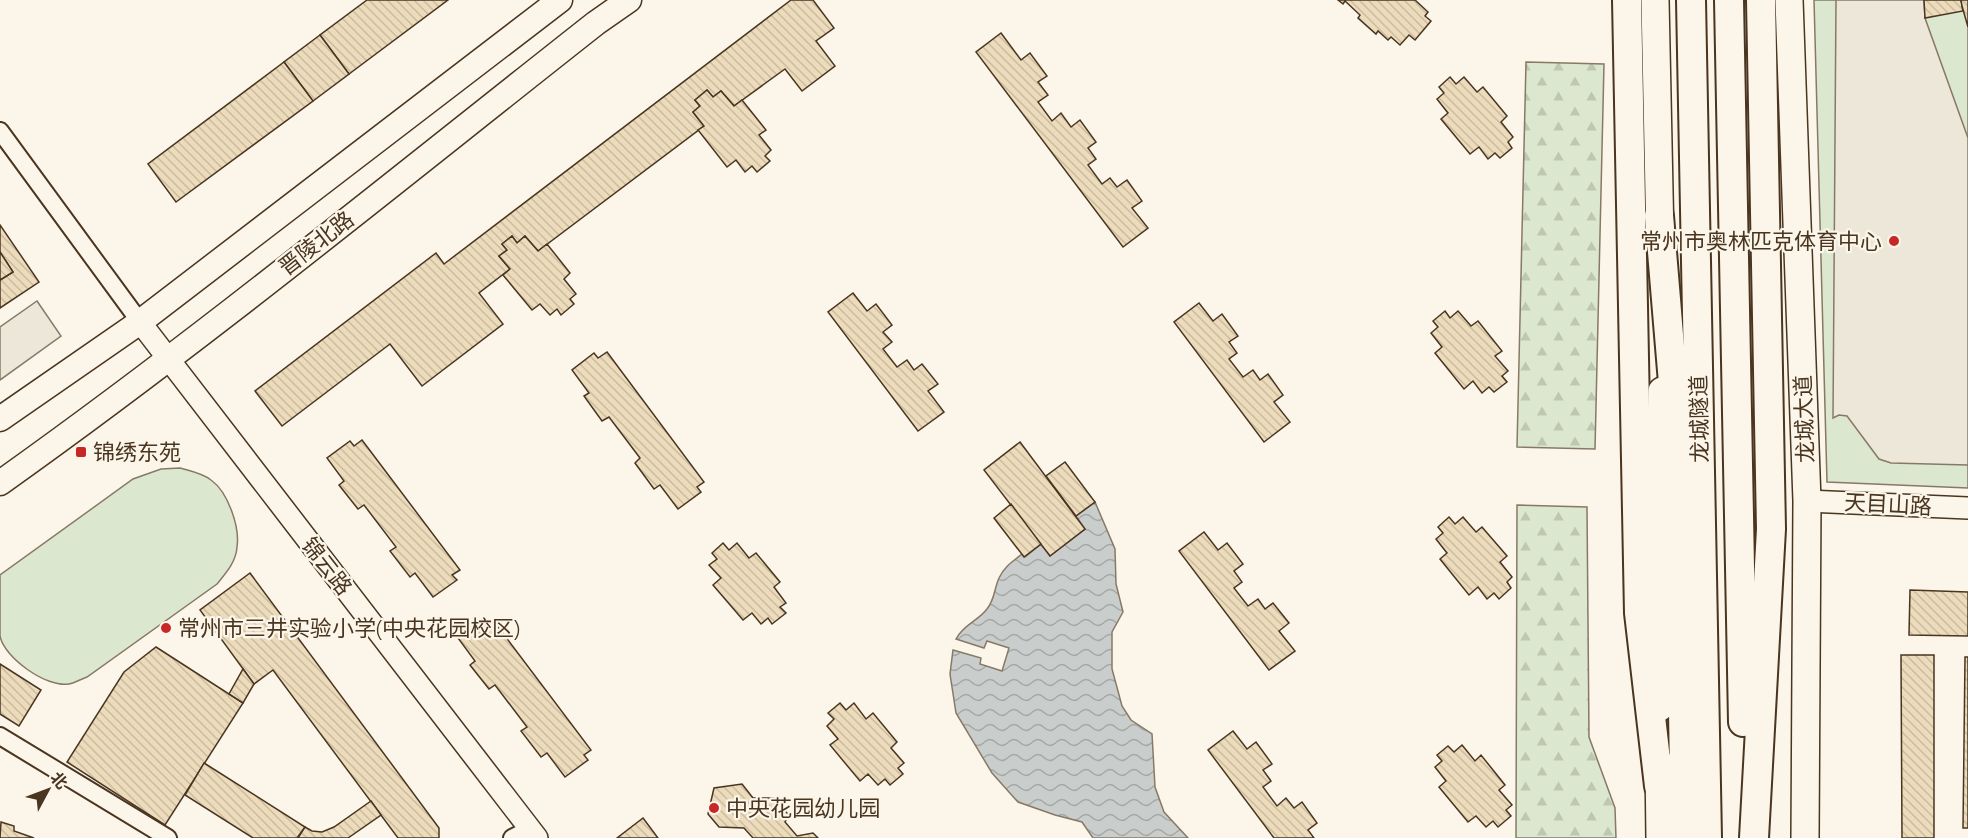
<svg xmlns="http://www.w3.org/2000/svg" width="1968" height="838" font-family="'Zilla Slab','Noto Sans SC',serif">
  <style>
    .forest { fill: url(#forest-firs); stroke: #887966; stroke-width: 1.5 }
    .green { fill: #dce7d0; stroke: #887966; stroke-width: 1.5 }
    .parking { fill: #ede7d9; stroke: #887966; stroke-width: 1.5 }
    .water { fill: url(#water-waves); stroke: #887966; stroke-width: 1.5 }
    .building { fill: url(#building-back-hatch); stroke: #4a3520; stroke-width: 1.5 }
    .lines { fill: none; stroke-linecap: round; stroke-linejoin: round }
    .minor-casing { stroke: #4a3520; stroke-width: 20 }
    .tertiary-casing { stroke: #4a3520; stroke-width: 24 }
    .secondary-casing { stroke: #4a3520; stroke-width: 27 }
    .primary-casing { stroke: #4a3520; stroke-width: 30 }
    .trunk-casing { stroke: #4a3520; stroke-width: 32 }
    .minor { stroke: #fbf6e9; stroke-width: 16 }
    .tertiary { stroke: #fbf6e9; stroke-width: 21 }
    .secondary { stroke: #fbf6e9; stroke-width: 24 }
    .primary { stroke: #fbf6e9; stroke-width: 27 }
    .trunk { stroke: #fbf6e9; stroke-width: 28 }
    .poi-dot { fill: #c62828; stroke: #fbf6e9; stroke-width: 2 }
    .labels { text-anchor: middle; stroke-width: 4.5; stroke-linejoin: round; paint-order: stroke }
    .poi-label { font-size: 22px; fill: #4a3520; stroke: #fbf6e9; text-anchor: start }
    .street-label { font-size: 22px; fill: #4a3520; stroke: #fbf6e9 }
  </style>
  <defs>
    <pattern id="forest-firs" width="22" height="20" patternUnits="userSpaceOnUse" patternTransform="scale(1.5)"><rect width="22" height="20" fill="#dce7d0"/><path d="M5 1l3.5 6h-7zM16 11l3.5 6h-7z" fill="#bec7b2"/></pattern>
    <pattern id="water-waves" width="16" height="10" patternUnits="userSpaceOnUse" patternTransform="scale(1.5)"><rect width="16" height="10" fill="#c9cecd"/><path d="M0 5q4-4 8 0t8 0" fill="none" stroke="#a5a8a6"/></pattern>
    <pattern id="building-back-hatch" width="6" height="6" patternUnits="userSpaceOnUse" patternTransform="scale(1.5)"><rect width="6" height="6" fill="#ecdcbc"/><path d="M-1 5l2 2M0 0l6 6M5-1l2 2" fill="none" stroke="#ccbda1"/></pattern>
  </defs>
  <rect width="100%" height="100%" fill="#fbf6e9"/>
  <!-- forest -->
  <g class="forest">
    <polygon points="1526,62 1604,64 1595,449 1517,447"/>
    <polygon points="1517,505 1587,507 1589,737 1615,808 1616,838 1516,838"/>
  </g>
  <!-- green -->
  <g class="green">
    <polygon points="1814,0 1968,0 1968,488 1827,482"/>
    <path d="M180 468C190 471 202 473 211 480 228 492 240 527 237 547 236 562 226 573 217 584L87 677C81 679 75 683 69 684 47 688 4 658 0 636 0 621 0 591 0 575L133 479 161 469Z"/>
  </g>
  <!-- parking -->
  <g class="parking">
    <polygon points="1836,0 1924,0 1925,18 1968,138 1968,465 1891,463 1879,459 1847,416 1839,415 1833,418"/>
    <polygon points="37,301 61,336 0,380 0,327"/>
  </g>
  <!-- water -->
  <path class="water" d="M1095 502 1115 549 1116 584 1123 612 1112 632V669L1122 706 1131 720 1152 734 1155 787 1164 812 1188 838H1093L1082 822 1055 815 1018 802 992 773 956 713 950 674 953 650 981 658 980 664 1002 671 1009 648 987 641 984 648 956 639C963 625 978 621 987 609 995 599 994 589 999 578 1004 567 1013 561 1022 554L1025 557 1041 544 1050 556 1085 529 1076 516Z"/>
  <!-- building -->
  <g class="building">
    <polygon points="367,0 448,0 349,74 320,35"/>
    <polygon points="791,0 813,0 834,28 816,41 835,66 802,91 785,69 734,106 721,91 713,97 707,90 695,100 700,106 693,112 704,126 538,251 525,236 517,243 512,236 502,244 507,250 499,256 510,269 479,293 503,324 422,386 390,344 282,426 255,391 436,253 444,264"/>
    <polygon points="1338,0 1415,0 1428,12 1425,16 1431,21 1415,40 1409,35 1400,45 1391,37 1388,40 1378,31 1376,34 1358,18 1360,15 1345,1 1343,4"/>
    <polygon points="1924,0 1961,0 1963,11 1925,18"/>
    <polygon points="1961,0 1968,0 1968,27 1962,6"/>
    <polygon points="1001,33 1021,60 1030,53 1047,76 1038,82 1048,95 1038,102 1052,121 1061,113 1071,127 1080,120 1096,142 1088,148 1096,159 1088,165 1102,184 1110,178 1117,187 1127,180 1142,201 1132,208 1148,228 1123,247 976,52"/>
    <polygon points="320,35 349,74 313,101 284,62"/>
    <polygon points="284,62 313,101 176,202 148,164"/>
    <polygon points="1450,77 1456,84 1464,77 1477,92 1483,87 1507,116 1501,122 1513,137 1508,142 1512,148 1500,158 1495,153 1488,159 1479,147 1470,154 1441,119 1448,113 1437,99 1444,93 1439,87"/>
    <polygon points="707,90 713,97 721,91 734,106 742,100 766,130 759,135 771,150 765,156 770,161 757,172 752,166 745,172 736,160 727,167 698,130 704,126 693,112 700,106 695,100"/>
    <polygon points="0,225 39,282 0,308 0,280 13,272 0,252"/>
    <polygon points="512,236 517,243 525,236 538,251 547,244 570,273 564,279 576,294 570,299 574,304 561,315 557,309 550,315 540,304 532,310 503,275 510,269 499,256 507,250 502,244"/>
    <polygon points="0,252 13,272 0,280"/>
    <polygon points="853,293 867,311 876,304 892,325 883,332 892,342 883,349 897,367 907,360 914,370 922,364 938,384 928,391 944,412 918,431 828,312"/>
    <polygon points="1199,303 1213,321 1222,314 1238,336 1229,342 1237,353 1229,359 1243,377 1253,370 1260,380 1268,374 1283,395 1274,402 1290,422 1264,442 1174,322"/>
    <polygon points="1445,311 1450,318 1458,311 1471,326 1478,321 1502,351 1495,356 1508,371 1502,376 1507,382 1494,392 1489,387 1482,393 1473,381 1464,389 1435,353 1442,347 1431,333 1438,327 1433,321"/>
    <polygon points="607,352 704,482 697,487 701,492 678,509 660,485 654,489 635,463 640,458 609,417 602,421 584,396 589,393 572,370 594,353 598,358"/>
    <polygon points="362,440 460,570 452,575 457,580 433,597 415,573 410,577 390,551 396,547 364,505 358,509 339,485 344,481 327,458 350,441 354,446"/>
    <polygon points="1020,442 1085,529 1050,556 984,470"/>
    <polygon points="1065,462 1095,502 1076,516 1046,476"/>
    <polygon points="1011,504 1041,544 1024,557 994,518"/>
    <polygon points="1449,517 1455,524 1463,517 1476,532 1482,527 1507,556 1500,562 1512,577 1507,582 1511,588 1499,599 1494,593 1487,599 1478,587 1469,595 1440,559 1447,553 1436,539 1443,533 1438,527"/>
    <polygon points="1204,532 1218,550 1227,543 1243,564 1234,571 1242,582 1234,588 1248,606 1258,599 1265,609 1273,603 1289,623 1279,631 1295,651 1269,670 1179,551"/>
    <polygon points="723,543 729,550 737,543 749,558 756,553 780,582 774,587 786,603 780,607 786,613 772,624 768,618 761,624 752,613 743,620 713,585 721,578 709,565 717,559 712,553"/>
    <polygon points="250,573 439,828 439,838 398,838 273,670 254,684 200,610"/>
    <polygon points="1910,590 1968,592 1968,636 1909,635"/>
    <polygon points="493,620 591,750 584,755 588,760 565,777 547,753 541,757 521,731 527,727 495,685 489,689 470,665 475,661 458,638 481,621 485,626"/>
    <polygon points="156,647 243,703 165,825 67,762 124,672"/>
    <polygon points="1901,655 1934,655 1934,838 1902,838"/>
    <polygon points="1965,657 1968,657 1968,828 1963,828"/>
    <polygon points="0,664 41,690 19,726 0,714"/>
    <polygon points="243,669 254,684 243,703 229,694"/>
    <polygon points="840,703 846,710 854,703 866,719 873,713 897,742 891,748 904,763 898,768 903,774 890,785 885,779 878,785 868,774 860,781 830,745 838,739 827,726 834,719 828,713"/>
    <polygon points="1233,731 1247,749 1256,742 1272,764 1263,770 1271,781 1263,787 1277,806 1286,798 1294,808 1302,802 1317,823 1308,830 1314,838 1274,838 1208,750"/>
    <polygon points="1462,745 1475,761 1481,755 1505,785 1499,790 1512,805 1506,810 1511,816 1498,827 1493,821 1486,827 1476,816 1468,822 1439,787 1446,781 1435,767 1442,761 1437,755 1448,746 1454,752"/>
    <polygon points="204,763 305,827 297,838 253,838 185,795"/>
    <polygon points="742,784 753,798 774,798 789,815 785,822 797,836 813,833 818,838 753,838 744,828 719,827 708,814 714,788"/>
    <polygon points="371,801 381,815 348,838 298,838 305,827 312,831 322,832 334,827"/>
    <polygon points="643,818 658,838 617,838"/>
    <polygon points="1,822 14,826 14,831 34,838 0,838"/>
  </g>
  <g class="lines">
    <defs>
      <g id="minor">
        <polyline points="0,131 140,322"/>
        <polyline points="0,736 168,838"/>
        <polyline points="512,838 530,829"/>
      </g>
      <g id="tertiary">
        <polyline points="140,322 537,838"/>
        <polyline points="1807,501 1968,508"/>
      </g>
      <g id="secondary">
        <polyline points="0,419 140,322 560,0"/>
        <path d="M0 483C204 338 399 178 596 23L629 0"/>
      </g>
      <g id="primary">
        <polyline points="1655,0 1660,239"/>
        <polyline points="1789,0 1807,501 1805,838"/>
        <polyline points="1660,707 1662,391"/>
        <polyline points="1659,763 1660,838"/>
      </g>
      <g id="trunk">
        <polyline points="1627,0 1639,613 1659,786"/>
        <polyline points="1691,0 1707,838"/>
        <polyline points="1729,0 1743,722"/>
        <polyline points="1659,216 1679,454 1685,838"/>
        <polyline points="1754,838 1771,529 1761,0"/>
      </g>
    </defs>
    <!-- minor casing -->
    <use href="#minor" class="minor-casing"/>
    <!-- tertiary casing -->
    <use href="#tertiary" class="tertiary-casing"/>
    <!-- secondary casing -->
    <use href="#secondary" class="secondary-casing"/>
    <!-- primary casing -->
    <use href="#primary" class="primary-casing"/>
    <!-- trunk casing -->
    <use href="#trunk" class="trunk-casing"/>
    <!-- minor -->
    <use href="#minor" class="minor"/>
    <!-- tertiary -->
    <use href="#tertiary" class="tertiary"/>
    <!-- secondary -->
    <use href="#secondary" class="secondary"/>
    <!-- primary -->
    <use href="#primary" class="primary"/>
    <!-- trunk -->
    <use href="#trunk" class="trunk"/>
  </g>
  <!-- markers -->
  <g class="poi-dot">
    <circle cx="1894" cy="241" r="6"/>
    <rect x="75" y="446" width="12" height="12" rx="3"/>
    <circle cx="166" cy="628" r="6"/>
    <circle cx="714" cy="808" r="6"/>
  </g>
  <g class="labels">
    <!-- poi labels -->
    <g class="poi-label">
      <text x="1882" y="249" text-anchor="end">常州市奥林匹克体育中心</text>
      <text x="93" y="460">锦绣东苑</text>
      <text x="178" y="636">常州市三井实验小学(中央花园校区)</text>
      <text x="726" y="816">中央花园幼儿园</text>
    </g>
    <!-- street labels -->
    <g class="street-label">
      <text transform="translate(316 243) rotate(-38)" y="8">晋陵北路</text>
      <text transform="translate(1699 419) rotate(-91)" y="8">龙城隧道</text>
      <text transform="translate(1804 419) rotate(-92)" y="8">龙城大道</text>
      <text transform="translate(1888 504) rotate(3)" y="8">天目山路</text>
      <text transform="translate(327 566) rotate(52)" y="8">锦云路</text>
    </g>
  </g>
  <!-- north arrow -->
  <g transform="translate(48 790) rotate(49)" stroke="#fbf6e9" stroke-width="4.5" paint-order="stroke">
  <path d="M0-4.5L10 22L0 15L-10 22Z" fill="#4a3520"/>
  <text y="-9" font-size="16" font-weight="bold" text-anchor="middle" fill="#4a3520">北</text>
  </g>
</svg>
